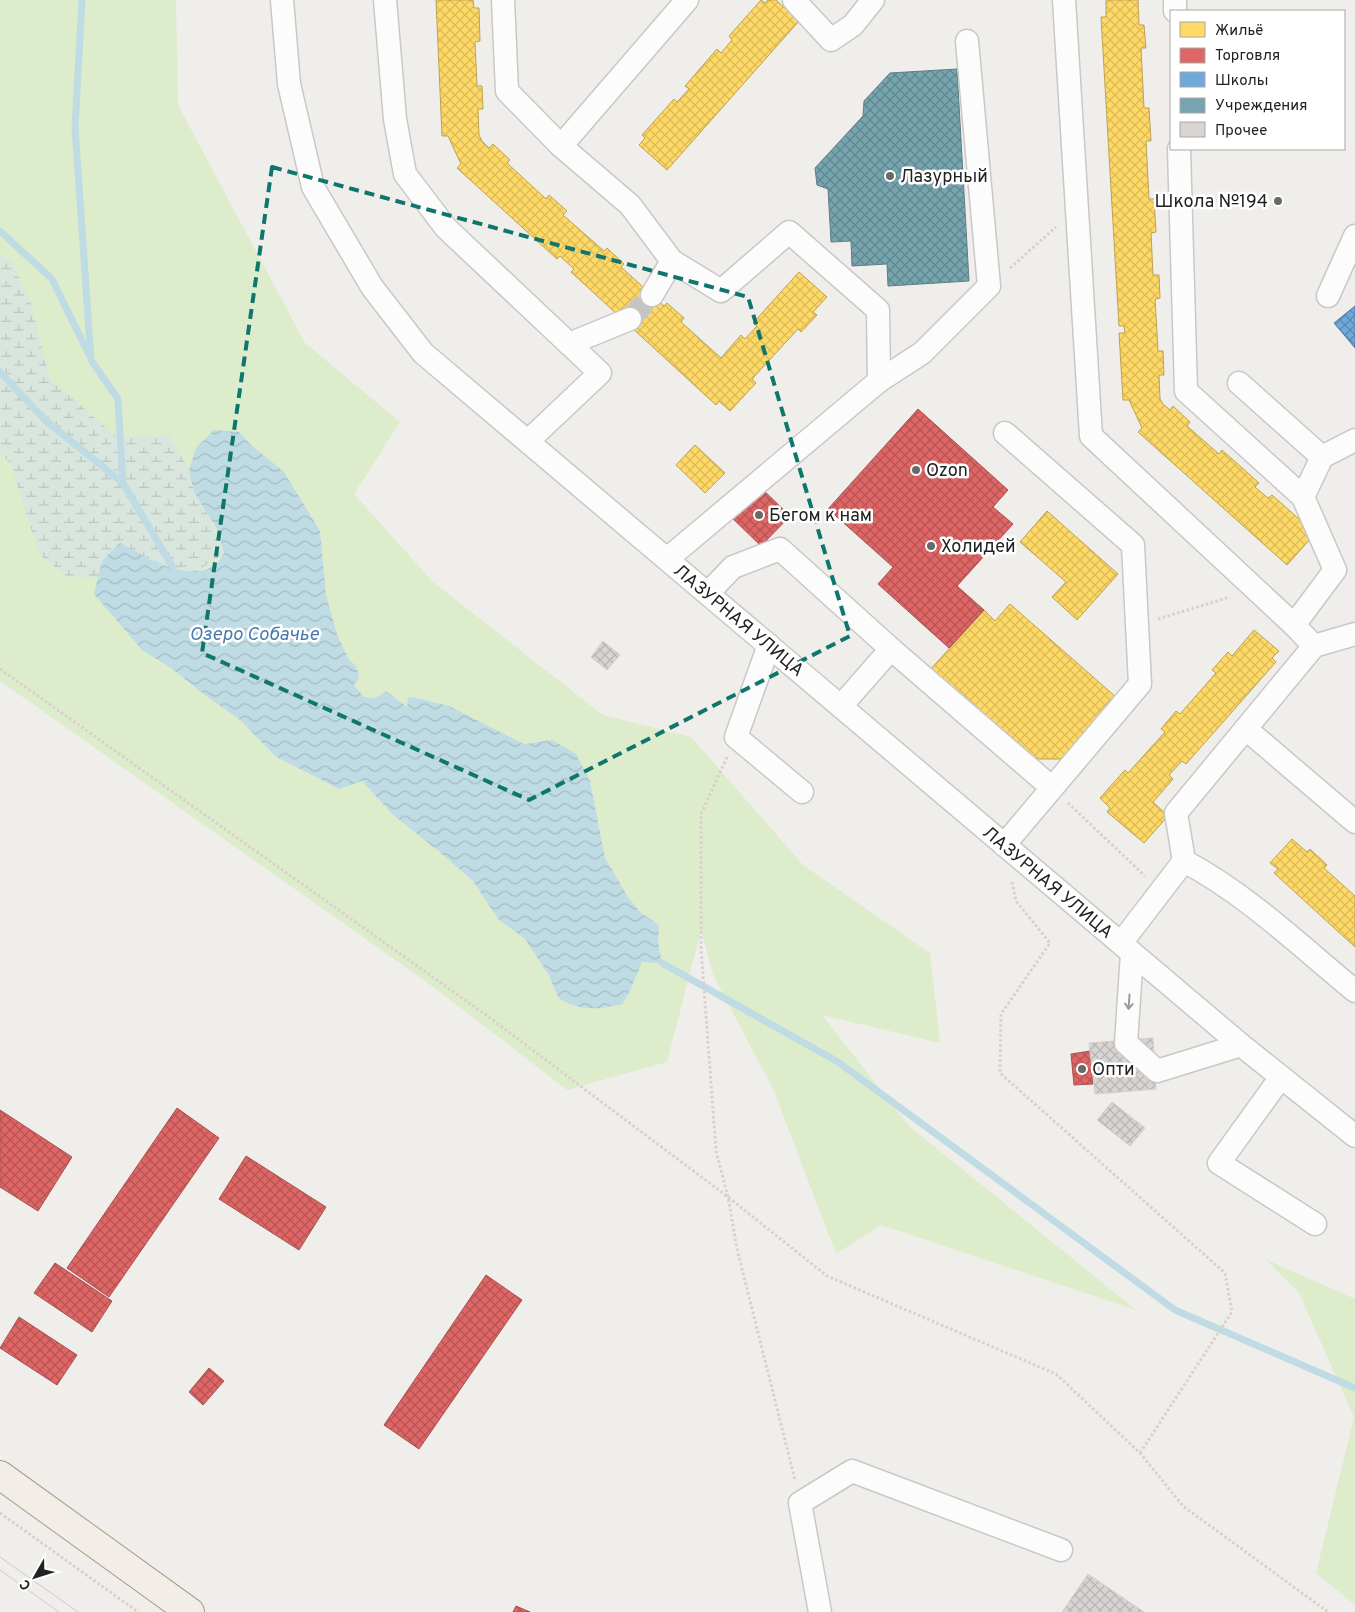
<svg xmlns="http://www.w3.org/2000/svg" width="1355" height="1612" font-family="Overpass,sans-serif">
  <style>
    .grass { fill: #ddeccb; fill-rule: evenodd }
    .wetland { fill: url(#wetland-marsh) }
    .water { fill: url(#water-waves) }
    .homes { fill: url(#homes-cross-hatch); stroke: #bda252 }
    .shops { fill: url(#shops-cross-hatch); stroke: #a75252 }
    .schools { fill: url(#schools-cross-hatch); stroke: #5880a4 }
    .public { fill: url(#public-cross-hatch); stroke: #5d7e85 }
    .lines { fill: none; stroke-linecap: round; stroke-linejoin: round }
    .stream { stroke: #bfdbe3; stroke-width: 7 }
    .building { fill: url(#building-cross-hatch); stroke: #d3d0cc }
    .minor-tunnel { stroke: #c7c5c3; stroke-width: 22; stroke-dasharray: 22 11; stroke-linecap: butt }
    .minor-casing { stroke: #c9c8c7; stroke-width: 25 }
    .major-casing { stroke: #a79c86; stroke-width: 30 }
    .path { stroke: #dccecd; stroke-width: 3; stroke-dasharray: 2.5 2.5; stroke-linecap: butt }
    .minor { stroke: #fdfcfc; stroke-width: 22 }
    .major { stroke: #f3ede7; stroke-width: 28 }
    .tram { stroke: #ccc; stroke-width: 1 }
    .oneway { stroke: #9a9a9a }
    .marked { fill: none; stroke: #0f766e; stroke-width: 4; stroke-dasharray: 10 6; stroke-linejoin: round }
    .poi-dot { fill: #6a6968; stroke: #fff; stroke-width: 2 }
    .labels { text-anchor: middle; stroke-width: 5; stroke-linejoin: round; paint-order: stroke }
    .poi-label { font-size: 18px; fill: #222; stroke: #fff; text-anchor: start }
    .street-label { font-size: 18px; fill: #222; stroke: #fff }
    .water-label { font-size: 19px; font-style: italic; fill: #4a7aab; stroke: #fff }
  </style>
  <defs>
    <pattern id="wetland-marsh" width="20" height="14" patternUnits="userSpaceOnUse" patternTransform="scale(1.25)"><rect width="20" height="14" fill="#d9e6de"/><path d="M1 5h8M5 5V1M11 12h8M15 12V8" fill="none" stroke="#bac5be"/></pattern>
    <pattern id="water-waves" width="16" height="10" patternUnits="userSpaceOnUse" patternTransform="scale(1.25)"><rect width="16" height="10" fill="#bfdbe3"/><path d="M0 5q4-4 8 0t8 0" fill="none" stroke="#a4bcc2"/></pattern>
    <pattern id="homes-cross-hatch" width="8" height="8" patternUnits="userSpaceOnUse" patternTransform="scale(1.25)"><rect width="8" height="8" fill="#ffd966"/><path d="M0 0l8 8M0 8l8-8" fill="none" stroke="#daba58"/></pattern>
    <pattern id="shops-cross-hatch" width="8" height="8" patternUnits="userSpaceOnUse" patternTransform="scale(1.25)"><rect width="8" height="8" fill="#e06666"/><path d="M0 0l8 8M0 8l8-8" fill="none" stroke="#b55454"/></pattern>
    <pattern id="schools-cross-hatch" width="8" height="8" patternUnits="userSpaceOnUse" patternTransform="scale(1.25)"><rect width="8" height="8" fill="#6fa8dc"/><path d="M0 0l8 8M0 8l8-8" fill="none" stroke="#5b88b2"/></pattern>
    <pattern id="public-cross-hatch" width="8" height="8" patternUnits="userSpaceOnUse" patternTransform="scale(1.25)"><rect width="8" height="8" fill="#76a5af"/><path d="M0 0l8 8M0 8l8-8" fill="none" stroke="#60868e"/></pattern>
    <pattern id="building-cross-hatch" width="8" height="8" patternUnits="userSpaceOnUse" patternTransform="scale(1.25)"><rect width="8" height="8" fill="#d7d4d2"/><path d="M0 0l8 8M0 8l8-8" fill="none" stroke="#b8b6b4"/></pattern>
  </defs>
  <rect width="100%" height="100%" fill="#f0eeeb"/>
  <!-- grass -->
  <g class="grass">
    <path d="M0 0H176L178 105 305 343 400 422 354 494 433 582 603 715 691 737 803 865 930 953 940 1043 822 1015 909 1126 1136 1310 881 1225 836 1254 774 1091 713 975 701 930 667 1062 567 1090 428 983 0 681ZM239 432 303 504 320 531 325 595 337 634 348 658 355 665 354 684 364 697 376 698 408 707 413 697 449 706 524 744 552 740 590 781 605 858 628 897 640 912 659 925 658 942 662 962H642L630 991 559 999 549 976 525 939 498 919 473 881 442 854 392 814 362 781 275 756 240 720 206 696 171 668 142 650 198 571 214 565 224 553 217 530 194 492Z"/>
    <polygon points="1265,1259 1355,1299 1355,1605 1316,1573 1354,1417 1299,1293"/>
  </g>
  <!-- wetland -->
  <polygon class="wetland" points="0,255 11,260 31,304 50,379 116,436 170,436 189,470 224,553 198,571 92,578 66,576 39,554 11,464 0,453"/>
  <!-- water -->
  <path class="water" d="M214 430 239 432 251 445 284 472 320 531 326 595 337 634 348 658 355 665 359 674 358 680 354 685 364 697 376 698 386 691 407 707 408 698 413 697 449 706 524 744 552 740 576 754 590 781 605 858 628 897 640 912 659 925 658 942 662 963 642 962 630 991 622 1004C596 1010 583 1011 559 999L549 976 525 939 498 919 473 881 442 854 392 814 362 781 339 789 275 756 240 720 206 696 171 668 142 650 94 594 102 561 120 543C146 556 185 584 214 565 218 563 221 557 224 553L217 529 194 492 189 470 196 448Z"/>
  <!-- homes -->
  <g class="homes">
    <polygon points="436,0 473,0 474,8 479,8 480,41 475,42 477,86 482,86 483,109 478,109 479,135 482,141 489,148 493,144 510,160 507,163 546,199 549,195 567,211 563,215 604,251 607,248 624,264 621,267 664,306 667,303 684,318 681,322 721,358 741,335 745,339 757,326 753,323 799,272 827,297 813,312 817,315 801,332 798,329 752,379 756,383 730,411 719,401 716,405 571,272 574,269 560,256 557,259 457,168 461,164 448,136 442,136"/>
    <polygon points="761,0 765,3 768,0 776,0 799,21 667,170 639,145 645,138 642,135 674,99 677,102 689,89 685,86 717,49 721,53 732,40 729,36"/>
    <polygon points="1106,0 1138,0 1139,25 1144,25 1146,48 1141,48 1144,108 1149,108 1151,141 1146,141 1149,199 1154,199 1156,232 1151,233 1153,275 1159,275 1160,298 1155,299 1158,351 1163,351 1164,375 1159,375 1160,399 1163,404 1170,410 1173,406 1190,422 1187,426 1219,454 1222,450 1259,483 1255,487 1268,498 1272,495 1308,527 1305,531 1312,537 1287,565 1138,432 1142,428 1129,400 1123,400 1119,333 1125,333 1124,326 1119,326 1101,17 1106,17"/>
    <polygon points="695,445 725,473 705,493 676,465"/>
    <polygon points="1047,511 1118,574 1077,620 1052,597 1066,582 1020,542"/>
    <polygon points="1010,604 1117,698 1061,759 1027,759 929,671 984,610 995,621"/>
    <polygon points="1254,630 1279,651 1272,658 1276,662 1186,764 1182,761 1169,775 1173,779 1153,802 1168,816 1144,843 1107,812 1110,808 1100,798 1125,770 1128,773 1165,732 1161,729 1176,711 1180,714 1216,673 1212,670 1228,652 1232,656"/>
    <polygon points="1292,839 1307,852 1310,849 1327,865 1324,868 1355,896 1355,947 1274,873 1278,869 1270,863"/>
  </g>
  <!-- shops -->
  <g class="shops">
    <polygon points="918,409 1008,490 993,507 1013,524 957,586 984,610 949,648 878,584 893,567 828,509"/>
    <polygon points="757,484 790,516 761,546 728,514"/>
    <polygon points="1090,1051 1093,1084 1074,1085 1071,1054"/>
    <polygon points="177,1108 219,1138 109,1297 67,1268"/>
    <polygon points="0,1110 72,1157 38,1211 0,1187"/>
    <polygon points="246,1156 326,1207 299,1250 219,1199"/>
    <polygon points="55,1263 112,1301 92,1332 34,1293"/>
    <polygon points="486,1275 522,1300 419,1449 384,1425"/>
    <polygon points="19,1317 77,1355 57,1385 0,1348"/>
    <polygon points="209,1368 224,1381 203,1405 189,1392"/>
    <polygon points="516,1606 530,1612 513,1612"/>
  </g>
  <!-- schools -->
  <polygon class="schools" points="1355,306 1355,348 1334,323"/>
  <!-- public -->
  <polygon class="public" points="957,69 969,281 888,286 887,264 852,266 851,241 831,242 828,189 817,185 815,168 863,116 864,101 890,73"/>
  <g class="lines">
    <!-- stream -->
    <g class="stream">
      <polyline points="82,0 75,128 91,360 118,399 123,483 175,571"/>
      <polyline points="0,231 52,279 89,355"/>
      <polyline points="0,372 46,421 123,483"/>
      <polyline points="662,963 838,1062 1175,1310 1355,1388"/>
    </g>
  </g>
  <!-- building -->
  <g class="building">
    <polygon points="603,641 620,655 607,670 591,657"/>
    <polygon points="1153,1038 1156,1089 1095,1094 1089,1043"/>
    <polygon points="1112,1102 1145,1128 1130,1146 1097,1120"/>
    <polygon points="1088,1574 1144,1612 1062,1612"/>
  </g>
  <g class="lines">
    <!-- minor-tunnel -->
    <polyline class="minor-tunnel" points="630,319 652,295"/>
    <defs>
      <g id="minor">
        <polyline points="282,0 289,84 313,187 372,287 423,353 1241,1045 1355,1136"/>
        <polyline points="385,0 395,119 405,174 446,228 600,373 528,441"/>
        <polyline points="503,0 507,91 561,146 630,205 672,261 721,291 789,232 878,310 879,381"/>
        <polyline points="794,0 831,40 853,25 873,0"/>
        <polyline points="1064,0 1091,436 1294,625"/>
        <polyline points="1175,0 1175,11"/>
        <polyline points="561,146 687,0"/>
        <polyline points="1179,149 1186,391 1303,497 1335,570 1294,625 1314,646"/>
        <polyline points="652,295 672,261"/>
        <polyline points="1328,296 1355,236"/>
        <polyline points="569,344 630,319"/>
        <polyline points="1239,383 1322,457"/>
        <polyline points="1303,497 1322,457 1355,440"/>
        <polyline points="667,559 879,381 922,353 989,286 967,41"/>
        <polyline points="708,593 733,567 780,549 891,649"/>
        <polyline points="769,645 736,737 802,792"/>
        <polyline points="841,706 891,649 1051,787"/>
        <polyline points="1246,729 1355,822"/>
        <polyline points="1004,845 1140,684 1133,545 1005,433"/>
        <polyline points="1184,861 1176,813 1314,646 1355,634"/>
        <path d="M1121 943 1184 861C1248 895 1300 946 1355 991"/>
        <polyline points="1132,953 1126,1043 1157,1071 1241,1045"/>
        <polyline points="1281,1077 1219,1163 1315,1224"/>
        <polyline points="820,1612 800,1503 852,1471 1061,1550"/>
      </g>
      <polyline id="major" points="0,1475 190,1612"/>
    </defs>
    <!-- minor casing -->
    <use href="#minor" class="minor-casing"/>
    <!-- major casing -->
    <use href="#major" class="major-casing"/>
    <!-- path -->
    <g class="path">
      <polyline points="1010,268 1056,227"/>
      <polyline points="1158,619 1230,597"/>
      <polyline points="0,669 486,1015 728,1197 827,1276 1056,1374 1140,1453 1183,1506 1328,1612"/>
      <polyline points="727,757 701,814 701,948 716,1151 728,1197 737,1249 795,1480"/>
      <polyline points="1068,803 1145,876"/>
      <polyline points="1012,882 1016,901 1050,943 1001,1014 1000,1073 1225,1273 1232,1312 1140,1453"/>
      <polyline points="0,1513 138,1612"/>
    </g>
    <!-- minor -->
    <use href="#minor" class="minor"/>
    <!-- major -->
    <use href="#major" class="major"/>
    <!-- tram -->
    <g class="tram">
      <polyline points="0,1557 78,1612"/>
      <polyline points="0,1570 59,1612"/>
    </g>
  </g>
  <!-- one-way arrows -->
  <defs><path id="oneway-shaft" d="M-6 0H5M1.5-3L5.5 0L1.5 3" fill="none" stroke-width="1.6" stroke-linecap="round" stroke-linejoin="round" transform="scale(1.25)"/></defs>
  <use class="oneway" href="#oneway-shaft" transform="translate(1129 1002) rotate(94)"/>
  <!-- marked area -->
  <path class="marked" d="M272 167 748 297 850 636 529 800 202 653Z"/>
  <!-- markers -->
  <g class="poi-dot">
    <circle cx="890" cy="176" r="5"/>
    <circle cx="1278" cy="201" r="5"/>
    <circle cx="916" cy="470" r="5"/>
    <circle cx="759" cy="515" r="5"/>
    <circle cx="931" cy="546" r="5"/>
    <circle cx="1082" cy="1069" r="5"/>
  </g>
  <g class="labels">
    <!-- poi labels -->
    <g class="poi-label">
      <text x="900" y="182">Лазурный</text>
      <text x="1268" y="207" text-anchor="end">Школа №194</text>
      <text x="926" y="476">Ozon</text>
      <text x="769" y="521">Бегом к нам</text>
      <text x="941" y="552">Холидей</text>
      <text x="1092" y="1075">Опти</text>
    </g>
    <!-- street labels -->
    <g class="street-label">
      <text transform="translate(739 620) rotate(40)" y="6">ЛАЗУРНАЯ УЛИЦА</text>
      <text transform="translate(1048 882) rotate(40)" y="6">ЛАЗУРНАЯ УЛИЦА</text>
    </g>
    <!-- water labels -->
    <g class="water-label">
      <text x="254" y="640">Озеро Собачье</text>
    </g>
  </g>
  <!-- legend -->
  <rect x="1170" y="10" width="175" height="140" fill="#ffffff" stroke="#a7a7a7"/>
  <rect x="1180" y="22" width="25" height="15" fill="#ffd966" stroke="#a7a7a7"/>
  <text x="1215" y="35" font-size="15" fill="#222222">Жильё</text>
  <rect x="1180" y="48" width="25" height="15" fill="#e06666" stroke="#a7a7a7"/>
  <text x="1215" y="60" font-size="15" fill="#222222">Торговля</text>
  <rect x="1180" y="72" width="25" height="15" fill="#6fa8dc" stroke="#a7a7a7"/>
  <text x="1215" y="85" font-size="15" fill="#222222">Школы</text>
  <rect x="1180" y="98" width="25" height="15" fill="#76a5af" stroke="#a7a7a7"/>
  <text x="1215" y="110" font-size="15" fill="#222222">Учреждения</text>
  <rect x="1180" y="122" width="25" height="15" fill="#d7d4d2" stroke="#a7a7a7"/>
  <text x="1215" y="135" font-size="15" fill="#222222">Прочее</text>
  <!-- north arrow -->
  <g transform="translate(35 1577) rotate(231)" stroke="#ffffff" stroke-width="4" paint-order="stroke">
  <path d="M0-4L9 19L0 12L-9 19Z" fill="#222222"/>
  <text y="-8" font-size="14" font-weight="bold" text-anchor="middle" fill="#222222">С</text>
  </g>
</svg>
